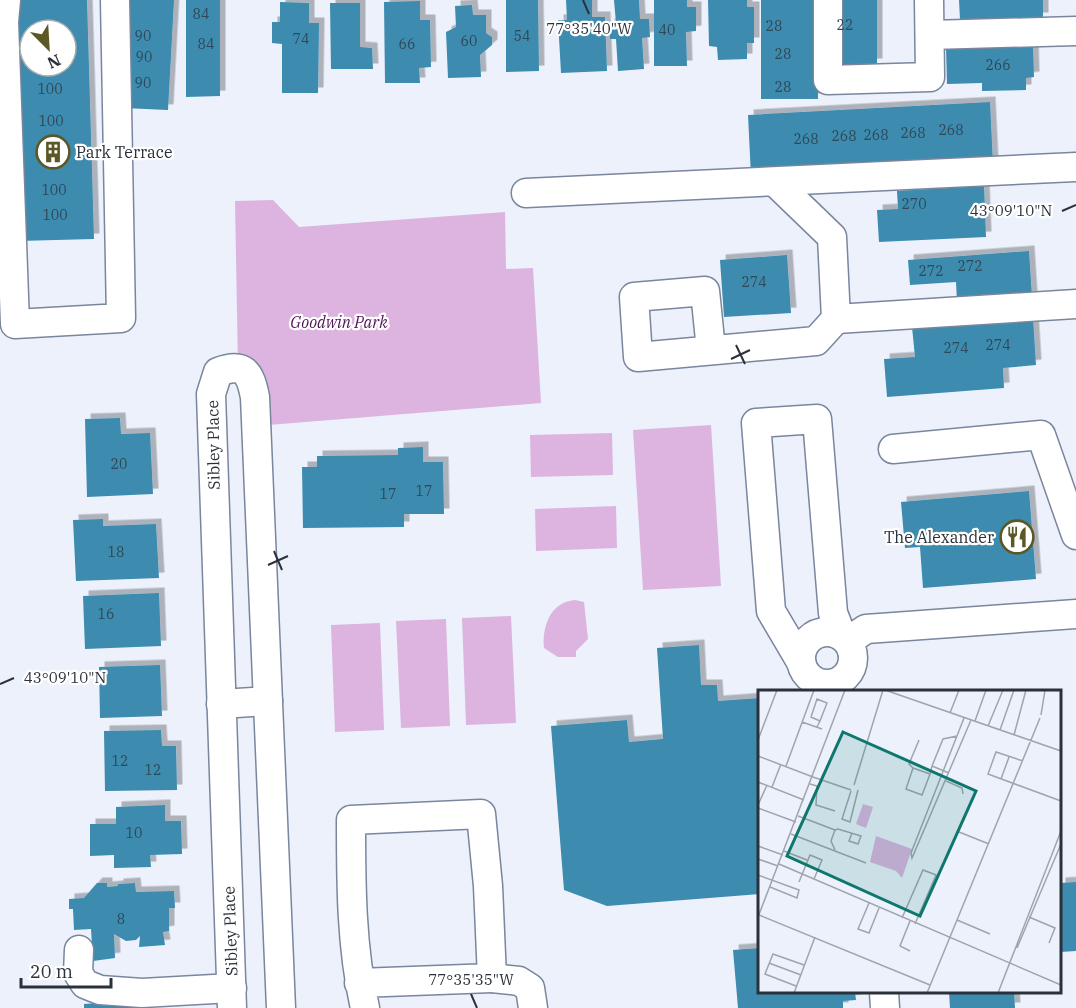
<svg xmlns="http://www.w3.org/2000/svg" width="1076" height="1008" font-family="'IBM Plex Serif',serif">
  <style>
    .green { fill: #dcb4df }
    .building { fill: #3c8baf; fill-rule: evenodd; filter: url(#shadow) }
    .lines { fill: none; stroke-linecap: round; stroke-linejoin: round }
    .minor-casing { stroke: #79869c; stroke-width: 31 }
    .minor { stroke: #fff; stroke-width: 28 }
    .ticks { fill: none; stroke: #2b313a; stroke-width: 2 }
    .labels { text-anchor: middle; stroke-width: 4.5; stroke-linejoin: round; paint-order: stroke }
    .number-label { font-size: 14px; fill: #2f4857 }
    .poi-label { font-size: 16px; fill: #2b313a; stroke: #fff; text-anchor: start }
    .park-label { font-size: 16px; font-style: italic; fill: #511557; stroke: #fff }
    .street-label { font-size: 16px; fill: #2b313a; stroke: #fff }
    .inset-road { fill: none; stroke: #9fa4ae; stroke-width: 1.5 }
    .view { fill: #0f766e; fill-opacity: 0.15; stroke: #0f766e; stroke-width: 3 }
    .inset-edge { fill: none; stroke: #2b313a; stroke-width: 3 }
    .ticks-label { font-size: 15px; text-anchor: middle; fill: #2b313a; stroke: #fff; stroke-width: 4.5; stroke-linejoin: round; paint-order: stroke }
  </style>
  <defs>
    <filter id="shadow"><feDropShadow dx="5.5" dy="-5.5" stdDeviation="0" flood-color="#0004"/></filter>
  </defs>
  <rect width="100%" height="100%" fill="#ecf1fc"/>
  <!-- green -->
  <g class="green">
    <polygon points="273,200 299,227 505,212 506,269 533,268 541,403 256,426 238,368 235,201"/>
    <polygon points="711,425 721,586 643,590 633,430"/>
    <polygon points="612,433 613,475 531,477 530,435"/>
    <polygon points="616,506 617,548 536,551 535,509"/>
    <path d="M575 600 584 602 588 639 576 651V657H558L544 648C542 627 550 602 575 600Z"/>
    <polygon points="511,616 516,723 466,725 462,618"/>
    <polygon points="446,619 450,726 401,728 396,621"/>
    <polygon points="380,623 384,730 335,732 331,625"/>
  </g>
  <!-- building -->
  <g class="building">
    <path d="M11 0H87L94 239 18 241ZM30 30H66V66H30Z"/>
    <polygon points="128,0 174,0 168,110 123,108"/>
    <polygon points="186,0 220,0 220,96 186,97"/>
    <polygon points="506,0 538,0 539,71 506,72"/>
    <polygon points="566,0 592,0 592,17 605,17 607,71 561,73 558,20 567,20"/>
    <polygon points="614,0 639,0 640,19 649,19 650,37 642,38 644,69 618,71 616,39 610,39 609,24 616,23"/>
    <polygon points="654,0 687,0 687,7 696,7 696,31 686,32 687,66 654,66"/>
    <polygon points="708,0 747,0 747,7 754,7 754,43 747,43 747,59 718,60 717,47 709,46"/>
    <rect x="761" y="0" width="57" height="99"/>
    <polygon points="833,0 877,0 877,64 834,65"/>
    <polygon points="959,0 1043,0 1043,18 960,20"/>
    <polygon points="420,1 420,20 430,20 431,67 419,68 420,83 385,83 384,2"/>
    <polygon points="280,2 309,3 309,23 319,23 318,93 282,93 282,44 272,43 272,22 280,22"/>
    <polygon points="330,3 360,3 360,47 372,48 373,69 331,69"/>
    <polygon points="472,5 473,15 486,15 486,33 492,37 492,45 480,55 481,77 448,78 446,32 456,27 455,6"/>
    <polygon points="1033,45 1034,77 1026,78 1026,90 982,91 982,83 947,84 946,47"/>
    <polygon points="990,102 993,164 751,176 748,115"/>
    <polygon points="984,186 986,237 879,242 877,210 898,209 897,191"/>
    <polygon points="1029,251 1032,297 957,302 956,282 910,285 908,260"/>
    <polygon points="787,255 791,313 724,317 720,260"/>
    <polygon points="1033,318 1036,365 1003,368 1004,388 887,397 884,359 915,357 912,327"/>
    <polygon points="120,418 121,434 150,433 153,494 87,497 85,419"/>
    <polygon points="423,447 423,462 443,462 444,514 404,514 404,527 303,528 302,467 317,467 317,456 398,455 398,448"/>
    <polygon points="1029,491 1036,579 923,588 920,547 905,548 901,502"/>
    <polygon points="103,519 103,526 156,524 159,578 76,581 73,520"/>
    <polygon points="159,593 161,646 85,649 83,596"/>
    <polygon points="699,645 701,685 717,685 718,701 760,698 760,894 607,906 564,890 551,726 627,720 629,742 663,739 657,648"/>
    <polygon points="160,665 162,716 100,718 99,667"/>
    <polygon points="161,730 162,746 176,746 177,790 105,791 104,731"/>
    <polygon points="165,805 165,821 181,821 182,854 150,855 151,867 114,868 114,855 90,856 90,824 116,824 116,807"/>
    <polygon points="1076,882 1076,951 1060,952 1060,883"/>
    <polygon points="97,883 107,883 107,887 118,886 118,884 135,883 136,892 174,891 175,908 169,908 169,931 163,932 165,945 139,947 140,936 136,940 126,941 114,934 115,958 93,961 91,929 74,930 73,909 69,909 69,899 84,898"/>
    <polygon points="760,948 760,992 855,992 856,1000 843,1001 843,1008 738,1008 733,950"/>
    <polygon points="949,992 1014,992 1015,1008 950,1008"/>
    <polygon points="143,1000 144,1008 84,1008 84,1004"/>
  </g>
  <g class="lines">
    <defs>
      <g id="minor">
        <polyline points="6,0 4,22 15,324 121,318 115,0"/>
        <polyline points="828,0 828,80 930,77 929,0"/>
        <polyline points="930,35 1076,31"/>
        <polyline points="775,182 832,237 836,319 1076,304"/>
        <polyline points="526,193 1076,167"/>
        <polyline points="711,350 705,291 634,297 638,357 816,341 836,319"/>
        <polyline points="893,449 1041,435 1076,535"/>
        <circle cx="827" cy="658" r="26"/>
        <polyline points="848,641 866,629 1076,614"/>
        <polyline points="801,662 771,611 756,423 817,419 833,613 842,636"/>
        <polyline points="221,704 268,701"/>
        <polyline points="79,950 78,973 85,984 100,990 142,993 232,988"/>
        <polyline points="492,978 519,981 530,988 533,1008"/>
        <path d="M359 983 492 978 488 886 481 814 351 820C351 883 351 947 365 1008"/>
        <polyline points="884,992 885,1008"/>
        <path d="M232 1008 211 394 218 372C244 362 250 372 255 397L281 1008"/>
      </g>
    </defs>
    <!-- minor casing -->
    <use href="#minor" class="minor-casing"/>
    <!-- minor -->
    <use href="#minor" class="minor"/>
  </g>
  <!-- ticks -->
  <path class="ticks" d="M583 0 589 14M1062 211 1076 205M736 345 745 364M731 359 750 350M274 551 282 570M268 565 288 556M0 684 14 678M471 994 477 1008"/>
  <!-- icons -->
  <defs>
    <symbol id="building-ring" viewBox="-11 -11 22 22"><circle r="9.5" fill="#fff" stroke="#5b5825" stroke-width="1.5"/><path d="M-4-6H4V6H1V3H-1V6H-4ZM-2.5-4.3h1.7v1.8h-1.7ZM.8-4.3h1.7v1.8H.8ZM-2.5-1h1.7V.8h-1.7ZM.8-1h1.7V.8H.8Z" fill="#5b5825"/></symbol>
    <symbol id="restaurant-ring" viewBox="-11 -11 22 22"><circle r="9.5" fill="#fff" stroke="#5b5825" stroke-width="1.5"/><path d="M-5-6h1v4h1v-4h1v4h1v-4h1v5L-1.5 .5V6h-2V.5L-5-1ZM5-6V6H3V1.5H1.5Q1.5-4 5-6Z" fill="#5b5825"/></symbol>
  </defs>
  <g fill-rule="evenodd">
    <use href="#building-ring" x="34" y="133" width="38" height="38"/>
    <use href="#restaurant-ring" x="998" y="518" width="38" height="38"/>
  </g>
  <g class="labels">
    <!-- number labels -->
    <g class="number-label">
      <text x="201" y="19">84</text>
      <text x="845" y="30">22</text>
      <text x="774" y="31">28</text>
      <text x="667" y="35">40</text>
      <text x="143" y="41">90</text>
      <text x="522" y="41">54</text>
      <text x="301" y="44">74</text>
      <text x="469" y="46">60</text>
      <text x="206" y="49">84</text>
      <text x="407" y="49">66</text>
      <text x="783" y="59">28</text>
      <text x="144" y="62">90</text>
      <text x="998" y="70">266</text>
      <text x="143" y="88">90</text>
      <text x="783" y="92">28</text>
      <text x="50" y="94">100</text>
      <text x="51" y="126">100</text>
      <text x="951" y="135">268</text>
      <text x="913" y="138">268</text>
      <text x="876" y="140">268</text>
      <text x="844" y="141">268</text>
      <text x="806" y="144">268</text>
      <text x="54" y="195">100</text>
      <text x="914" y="209">270</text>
      <text x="55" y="220">100</text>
      <text x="970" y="271">272</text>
      <text x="931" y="276">272</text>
      <text x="754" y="287">274</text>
      <text x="998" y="350">274</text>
      <text x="956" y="353">274</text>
      <text x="119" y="469">20</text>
      <text x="424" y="496">17</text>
      <text x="388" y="499">17</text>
      <text x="116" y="557">18</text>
      <text x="106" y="619">16</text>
      <text x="120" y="766">12</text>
      <text x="153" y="775">12</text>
      <text x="134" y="838">10</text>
      <text x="121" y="924">8</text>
    </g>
    <!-- poi labels -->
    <g class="poi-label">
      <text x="76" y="158">Park Terrace</text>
      <text x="994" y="543" text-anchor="end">The Alexander</text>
    </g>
    <!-- park labels -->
    <g class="park-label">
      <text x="339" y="328">Goodwin Park</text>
    </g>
    <!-- street labels -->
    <g class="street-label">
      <text transform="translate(213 445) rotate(-91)" y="6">Sibley Place</text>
      <text transform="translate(230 931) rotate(-92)" y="6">Sibley Place</text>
    </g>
  </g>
  <!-- overview -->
  <g transform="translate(758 690)">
    <rect width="303" height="303" fill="#ecf1fc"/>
    <path d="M105 114 115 117 108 138 98 134ZM118 146 154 159 144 188 138 181 112 172Z" fill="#dcb4df"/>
    <path class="inset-road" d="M127 0 303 61M192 23 201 0M283 25 287 0M206 28 153 163 154 168 213 30M217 31 228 0M44 32 64 39M230 36 245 0M59 37 62 31 69 13 59 9 53 27 62 31M242 40 256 0M256 45 268 0M0 50 19 0M0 66 55 87M265 71 238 62 230 84 303 111M28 76 56 0M174 76 191 83M155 78 151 74 161 50M172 84 155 78 148 99 164 105 172 84 174 76 185 49 199 46M55 87 93 100M243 89 251 67M188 91 204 98 205 104M0 92 46 110M52 94 59 96 58 115 77 121M96 95 125 0M14 97 23 74M93 101 84 129 92 132 100 100M0 115 9 95M0 118 38 132M40 126 77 140 73 151 77 160M77 140 80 139 103 146 100 154 91 151 94 143M201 142 231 154M33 144 108 173M0 156 25 165M26 161 49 170M0 169 20 176M21 174 303 295M0 185 41 200 39 208 12 197M41 192 52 165 64 170 56 189M111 213 100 239 111 243 121 218M1 225 172 295M0 227 87 0M271 227 297 238 291 253M144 228 165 180 178 185 157 234M199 230 232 244M259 258 303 154M152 261 142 256 152 231M11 273 43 285M38 296 7 284 15 264 46 275M36 303 57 247M169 303 282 28M240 303 303 141"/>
    <path class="view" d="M85 42 218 101 162 226 29 166Z"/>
    <rect width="303" height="303" class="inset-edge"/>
  </g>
  <g class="ticks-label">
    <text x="589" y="34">77°35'40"W</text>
    <text x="1011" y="216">43°09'10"N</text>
    <text x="65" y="683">43°09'10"N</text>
    <text x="471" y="985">77°35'35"W</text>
  </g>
  <!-- north arrow -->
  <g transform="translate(48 48) rotate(156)"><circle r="28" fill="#ffffff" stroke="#aaadb0" stroke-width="1.5"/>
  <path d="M0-4.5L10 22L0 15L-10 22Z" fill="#5b5825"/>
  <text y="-9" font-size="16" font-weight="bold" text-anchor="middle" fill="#2b313a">N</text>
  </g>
  <!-- scale -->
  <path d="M21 978v9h90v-9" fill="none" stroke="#2b313a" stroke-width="3"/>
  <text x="30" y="978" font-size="18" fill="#2b313a" stroke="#ffffff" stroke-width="4.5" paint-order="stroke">20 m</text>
</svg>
